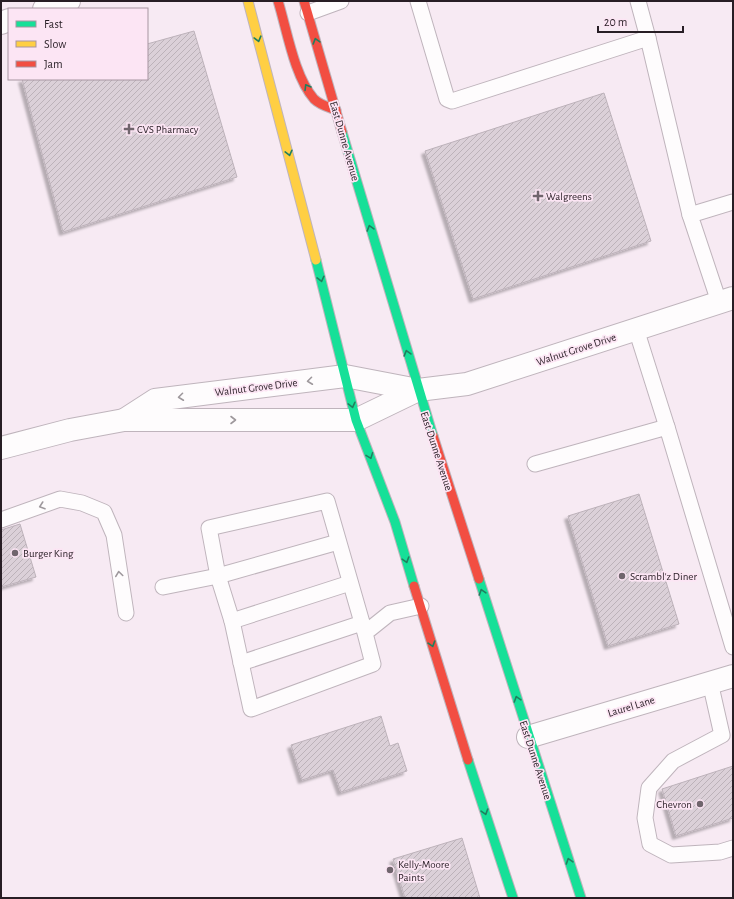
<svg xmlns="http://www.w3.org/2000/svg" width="734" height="899" font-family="'Alegreya Sans',sans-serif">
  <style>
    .building { fill: url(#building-hatch); stroke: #bdb2ba; filter: url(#shadow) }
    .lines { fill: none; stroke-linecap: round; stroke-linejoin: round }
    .lane-casing { stroke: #bfb4bc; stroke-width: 17 }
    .street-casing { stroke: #bfb4bc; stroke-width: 24 }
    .fast-casing { stroke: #bfb4bc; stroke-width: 11 }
    .slow-casing { stroke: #bfb4bc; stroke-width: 11 }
    .jam-casing { stroke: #bfb4bc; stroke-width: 11 }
    .lane { stroke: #fefcfd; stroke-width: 15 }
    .street { stroke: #fefcfd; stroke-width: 22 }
    .fast { stroke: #16e098; stroke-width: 9 }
    .slow { stroke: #ffcf43; stroke-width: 9 }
    .jam { stroke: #f24e42; stroke-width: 9 }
    .oneway { stroke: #1f7f5e }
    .oneway2 { stroke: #9e989c }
    .poi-dot { fill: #70656d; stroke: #fce5f4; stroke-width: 1.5 }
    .labels { text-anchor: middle; stroke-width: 3.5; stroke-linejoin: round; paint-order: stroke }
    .poi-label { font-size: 11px; fill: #281e25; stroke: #fce5f4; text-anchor: start }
    .street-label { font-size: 11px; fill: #281e25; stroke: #fce5f4 }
  </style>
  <defs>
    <pattern id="building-hatch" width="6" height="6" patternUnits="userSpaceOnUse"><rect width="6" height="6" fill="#dbd0d8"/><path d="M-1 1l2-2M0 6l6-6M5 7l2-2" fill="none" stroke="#bcb2b9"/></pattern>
    <filter id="shadow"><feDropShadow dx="-3.5" dy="3.5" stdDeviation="1" flood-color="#0004"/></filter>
  </defs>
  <rect width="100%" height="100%" fill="#f7eaf3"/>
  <!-- building -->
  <g class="building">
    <polygon points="194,31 237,177 63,232 22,79 147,79 147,44"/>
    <polygon points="604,93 651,241 473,299 425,151"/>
    <polygon points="639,494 679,624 608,646 568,516"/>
    <polygon points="20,524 36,577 1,587 1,530"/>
    <polygon points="381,716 390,746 398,743 407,771 341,792 333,770 302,780 291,745"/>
    <polygon points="733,766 733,818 676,836 662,789"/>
    <polygon points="462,838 480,898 405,898 393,859"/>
  </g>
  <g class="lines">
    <defs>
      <g id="lane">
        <polyline points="418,1 447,99 452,101 648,38 690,215"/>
        <polyline points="638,1 648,38"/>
        <polyline points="308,13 341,1"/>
        <polyline points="719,302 690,215 733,202"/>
        <polyline points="636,329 667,427"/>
        <polyline points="535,464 667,427 733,647"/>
        <polyline points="1,520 60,499 82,503 104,512 114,535 126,613"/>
        <polyline points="163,587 218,576 338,542"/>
        <polyline points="232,621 350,583"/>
        <polyline points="365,633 373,664 251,709 232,621 218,576 209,528 327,501 365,633 390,613 421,606"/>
        <polyline points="241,663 362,623"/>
        <polyline points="710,682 722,735 673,761 649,788 645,818 650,844 671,855 720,852 733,848"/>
      </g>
      <g id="street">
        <polyline points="44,9 69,1"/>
        <polyline points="1,23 9,20"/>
        <polyline points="124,420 155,400 345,376 418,390 467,384 733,298"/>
        <polyline points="1,448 70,430 124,420 356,420 418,390"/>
        <polyline points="528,737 733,676"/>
      </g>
      <g id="fast">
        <polyline points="342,132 433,436"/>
        <polyline points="316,260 356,420 395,522 414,586"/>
        <polyline points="479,579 581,898"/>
        <polyline points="468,760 513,898"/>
      </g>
      <polyline id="slow" points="248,1 316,260"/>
      <g id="jam">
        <path d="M278 1C287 30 294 76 314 99 320 105 328 107 336 110"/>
        <polyline points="304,1 342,132"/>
        <polyline points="433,436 479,579"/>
        <polyline points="414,586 468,760"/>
      </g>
    </defs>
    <!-- lane casing -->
    <use href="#lane" class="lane-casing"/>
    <!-- street casing -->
    <use href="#street" class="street-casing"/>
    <!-- fast casing -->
    <use href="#fast" class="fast-casing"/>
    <!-- slow casing -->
    <use href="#slow" class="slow-casing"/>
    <!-- jam casing -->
    <use href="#jam" class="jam-casing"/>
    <!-- lane -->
    <use href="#lane" class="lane"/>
    <!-- street -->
    <use href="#street" class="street"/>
    <!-- fast -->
    <use href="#fast" class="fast"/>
    <!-- slow -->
    <use href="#slow" class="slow"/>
    <!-- jam -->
    <use href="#jam" class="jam"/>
  </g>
  <!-- one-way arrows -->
  <defs><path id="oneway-chevron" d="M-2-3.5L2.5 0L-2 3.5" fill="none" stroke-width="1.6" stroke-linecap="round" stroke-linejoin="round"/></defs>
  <g class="oneway">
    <use href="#oneway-chevron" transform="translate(258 39) rotate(75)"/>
    <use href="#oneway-chevron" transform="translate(316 41) rotate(-106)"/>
    <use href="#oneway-chevron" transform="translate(307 87) rotate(-121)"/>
    <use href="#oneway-chevron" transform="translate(289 153) rotate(76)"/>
    <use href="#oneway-chevron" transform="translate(370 228) rotate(-106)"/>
    <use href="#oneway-chevron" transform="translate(321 279) rotate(76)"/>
    <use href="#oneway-chevron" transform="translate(407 353) rotate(-106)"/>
    <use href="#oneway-chevron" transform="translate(352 405) rotate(76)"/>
    <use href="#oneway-chevron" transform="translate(370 456) rotate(69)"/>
    <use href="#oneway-chevron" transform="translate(406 560) rotate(73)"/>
    <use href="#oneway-chevron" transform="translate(482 592) rotate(-108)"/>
    <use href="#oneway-chevron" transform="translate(432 644) rotate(73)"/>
    <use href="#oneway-chevron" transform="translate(517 699) rotate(-107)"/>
    <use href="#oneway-chevron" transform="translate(485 812) rotate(73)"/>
    <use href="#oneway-chevron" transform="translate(569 861) rotate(-108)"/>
  </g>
  <g class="oneway2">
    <use href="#oneway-chevron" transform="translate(310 381) rotate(173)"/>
    <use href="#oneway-chevron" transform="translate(181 397) rotate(173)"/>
    <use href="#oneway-chevron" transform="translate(233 420)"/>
    <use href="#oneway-chevron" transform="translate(42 506) rotate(161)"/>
    <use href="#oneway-chevron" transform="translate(119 574) rotate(-98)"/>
  </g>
  <!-- markers -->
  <g class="poi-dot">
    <path d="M127 123h4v4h4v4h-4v4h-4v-4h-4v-4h4z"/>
    <path d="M536 190h4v4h4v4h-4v4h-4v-4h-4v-4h4z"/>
    <circle cx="15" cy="553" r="4"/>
    <circle cx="622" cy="576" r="4"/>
    <circle cx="700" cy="804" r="4"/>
    <circle cx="390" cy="870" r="4"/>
  </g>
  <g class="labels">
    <!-- poi labels -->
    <g class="poi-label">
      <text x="137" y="133">CVS Pharmacy</text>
      <text x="546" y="200">Walgreens</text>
      <text x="23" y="557">Burger King</text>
      <text x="630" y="580">Scrambl'z Diner</text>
      <text x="692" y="808" text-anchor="end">Chevron</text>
      <text x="398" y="868">Kelly-Moore<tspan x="398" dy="13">Paints</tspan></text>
    </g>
    <!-- street labels -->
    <g class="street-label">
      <text transform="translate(345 141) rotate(74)" y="4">East Dunne Avenue</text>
      <text transform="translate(576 349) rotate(-18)" y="4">Walnut Grove Drive</text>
      <text transform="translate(256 387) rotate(-7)" y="4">Walnut Grove Drive</text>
      <text transform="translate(437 451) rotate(72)" y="4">East Dunne Avenue</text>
      <text transform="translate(631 706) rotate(-17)" y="4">Laurel Lane</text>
      <text transform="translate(536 760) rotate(72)" y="4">East Dunne Avenue</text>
    </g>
  </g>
  <!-- border -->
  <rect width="734" height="899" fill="none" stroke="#281e25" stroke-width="4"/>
  <!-- legend -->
  <rect x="8" y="8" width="140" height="72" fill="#fce5f4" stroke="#a795a1"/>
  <rect x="16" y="21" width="20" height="6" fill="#16e098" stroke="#a795a1"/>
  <text x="44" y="28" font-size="12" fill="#281e25">Fast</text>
  <rect x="16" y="41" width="20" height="6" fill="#ffcf43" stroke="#a795a1"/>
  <text x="44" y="48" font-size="12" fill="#281e25">Slow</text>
  <rect x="16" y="61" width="20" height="6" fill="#f24e42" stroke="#a795a1"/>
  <text x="44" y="68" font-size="12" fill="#281e25">Jam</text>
  <!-- scale -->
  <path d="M598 26v6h85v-6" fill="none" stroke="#281e25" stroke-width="2"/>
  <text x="604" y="26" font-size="12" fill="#281e25" stroke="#fce5f4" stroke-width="3" paint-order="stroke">20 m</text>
</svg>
